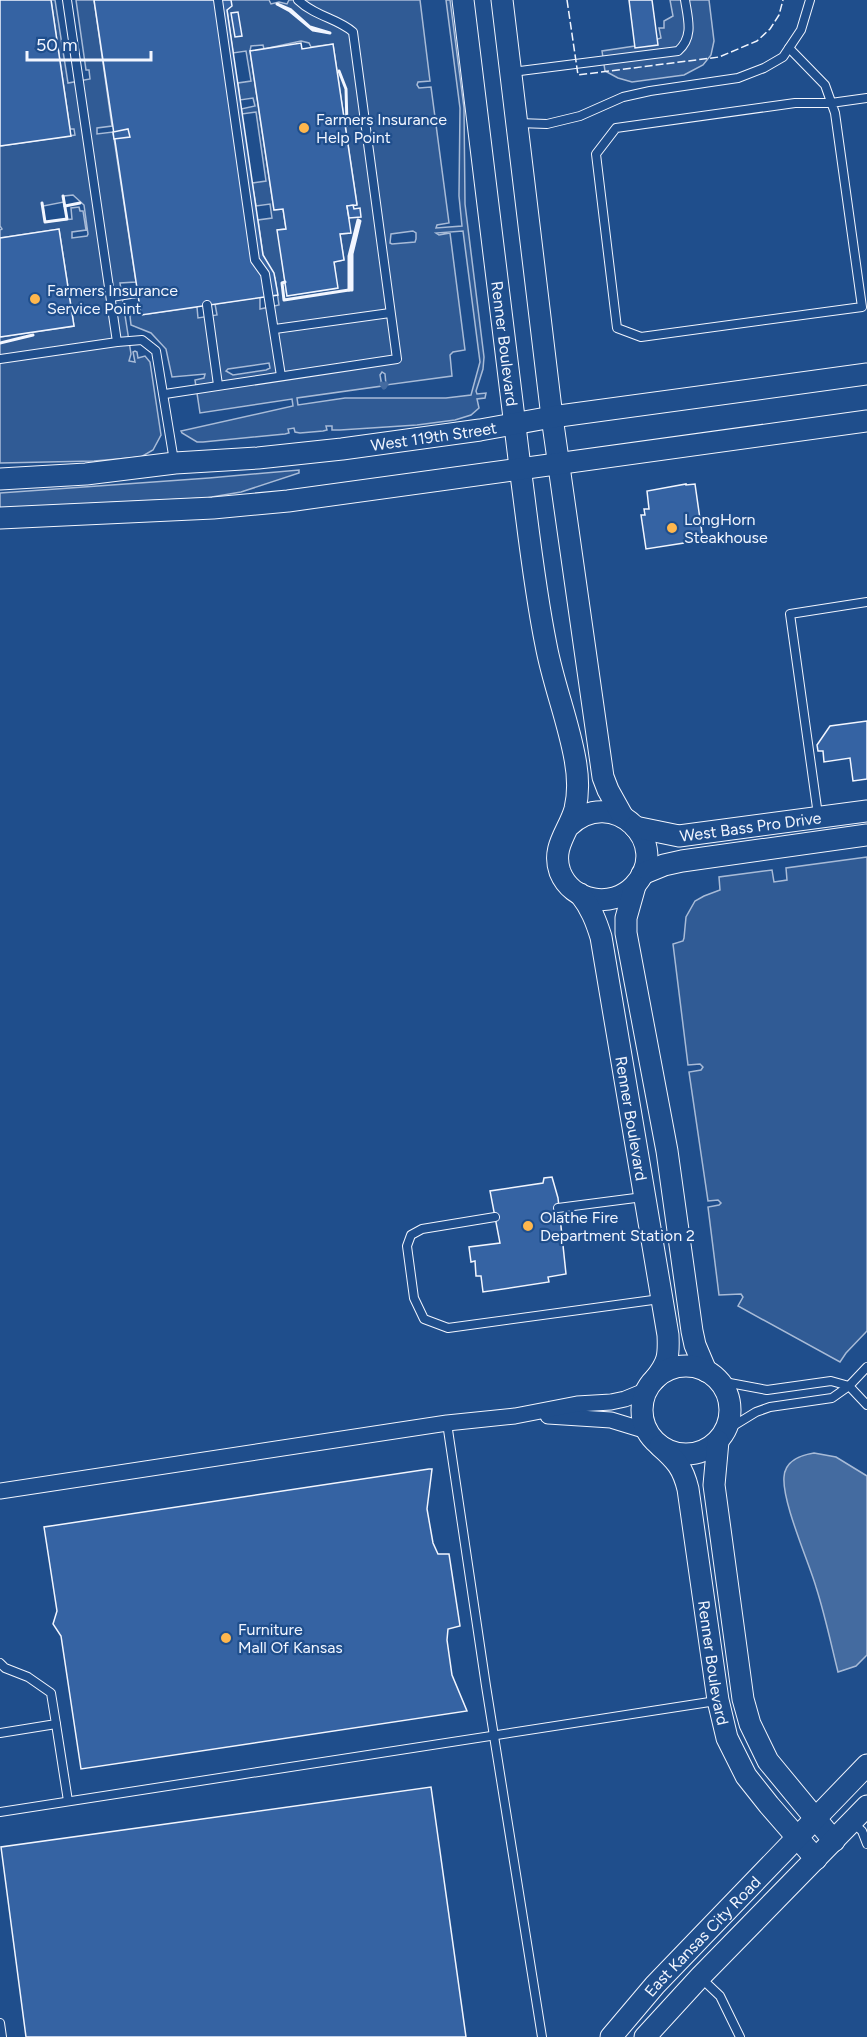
<svg xmlns="http://www.w3.org/2000/svg" width="867" height="2037" font-family="Figtree,sans-serif">
  <style>
    .built { fill: #305b95; stroke: #a8bbd7; stroke-width: 1.5; fill-rule: evenodd }
    .water { fill: #446ba0; stroke: #a8bbd7; stroke-width: 1.5 }
    .lines { fill: none; stroke-linecap: round; stroke-linejoin: round }
    .stream { stroke: #446ba0; stroke-width: 5 }
    .building { fill: #3563a3; stroke: #f2f6ff; stroke-width: 1.5 }
    .lane-casing { stroke: #f2f6ff; stroke-width: 10 }
    .street-casing { stroke: #f2f6ff; stroke-width: 17 }
    .secondary-casing { stroke: #f2f6ff; stroke-width: 23 }
    .lane { stroke: #1f4e8c; stroke-width: 8 }
    .street { stroke: #1f4e8c; stroke-width: 15 }
    .secondary { stroke: #1f4e8c; stroke-width: 21 }
    .fence { stroke: #f2f6ff; stroke-width: 1.5; stroke-dasharray: 8 3; stroke-linecap: butt }
    .wall { stroke: #f2f6ff; stroke-width: 3 }
    .poi-dot { fill: #ffb74d; stroke: #1f4e8c; stroke-width: 2 }
    .labels { text-anchor: middle; stroke-width: 4.5; stroke-linejoin: round; paint-order: stroke }
    .poi-label { font-size: 16px; fill: #f2f6ff; stroke: #1f4e8c; text-anchor: start }
    .street-label { font-size: 16px; fill: #f2f6ff; stroke: #1f4e8c }
  </style>
  <rect width="100%" height="100%" fill="#1f4e8c"/>
  <!-- built -->
  <g class="built">
    <path d="M51 0H55L68 83 90 79 89 70H86L76 0H94L112 126 97 128V134L113 132 136 282 120 283 131 354 129 361 135 362 133 352 135 351 137 352 138 358 145 356 150 362 161 435 153 450 141 457 94 461 0 463V337L74 326 59 229 0 238V230L2 229 0 226V146L75 135 74 129H70ZM73 195 84 205 88 234 87 236 72 238V232L86 230 83 211H80L79 207 71 208 72 219 45 222 43 206 64 202V196Z"/>
    <path d="M231 0H269L271 4 279 2 287 4 289 0H420L430 81 418 82 417 85 419 88 431 87 449 223 437 225 436 228 462 226 459 196 460 108 446 0H450L464 108 465 204 484 357 483 369 476 391 477 394 486 393 485 398 477 399 479 408 471 415 455 420 417 425 340 430H332V426H326L327 430 323 431 300 433 295 432 294 428 288 429 289 433 285 434 203 442H197L182 433 181 431 293 406 292 399 200 413 195 380 204 378 205 374 172 377 166 349 151 333 131 325 129 307 139 306 141 315 197 307 198 318 217 315 215 304 260 297V309L279 305 275 278 263 255 258 220 272 218 270 204 256 206 252 183 266 181 256 112 242 114 241 109 255 106 253 98 240 100 238 83 251 81 246 51 233 53 227 10ZM301 41 309 43 311 47 333 44 357 204 347 206 350 233 340 234 344 260 334 262 337 288 287 296 278 230 286 229 283 209 274 210 250 51 251 46 263 45 264 49ZM413 231 416 233V239L415 242 392 244 390 243 391 234ZM463 231 480 362 471 395 446 398H345L298 405 297 398 382 386 380 375 382 372 385 374 386 385 452 376 450 355 453 352 465 350 450 233 439 235 436 233ZM269 363 270 368 266 370 233 375 226 371 228 369Z"/>
    <polygon points="670,0 709,0 714,41 711,55 703,65 684,75 632,82 618,78 605,71 602,51 635,46 661,38 659,28 664,28 664,21 673,16"/>
    <polygon points="299,470 299,473 241,492 206,498 0,508 0,493 209,478"/>
    <polygon points="867,857 867,1331 846,1353 840,1362 738,1306 743,1297 741,1294 719,1295 708,1207 719,1205 721,1203 718,1200 708,1201 689,1072 701,1070 703,1067 700,1064 688,1065 673,944 683,941 684,938 686,917 695,901 704,896 720,890 719,877 772,870 774,882 787,880 786,868"/>
  </g>
  <!-- water -->
  <path class="water" d="M814 1453 836 1457 867 1476V1655L856 1666 838 1672C831 1644 825 1615 816 1587 808 1560 782 1502 784 1477 785 1461 801 1455 814 1453Z"/>
  <g class="lines">
    <!-- stream -->
    <polyline class="stream" points="382,384 384,387 386,384"/>
  </g>
  <!-- building -->
  <g class="building">
    <polygon points="0,0 51,0 71,136 0,146"/>
    <polygon points="94,0 231,0 232,6 227,10 263,255 274,273 278,295 141,315"/>
    <polygon points="629,0 652,0 658,45 635,48"/>
    <polygon points="238,12 242,36 235,37 231,13"/>
    <polygon points="301,43 302,49 333,44 357,205 347,206 351,233 340,234 344,260 334,262 338,288 287,296 277,230 286,229 283,209 274,210 250,51"/>
    <polygon points="128,129 130,137 114,139 113,132"/>
    <polygon points="353,205 354,209 360,208 361,217 349,218 347,206"/>
    <polygon points="59,229 74,326 0,337 0,238"/>
    <polygon points="686,484 686,485 695,484 703,540 646,549 641,515 645,515 644,509 649,509 647,491"/>
    <polygon points="867,721 867,779 853,781 850,758 824,762 823,751 818,751 817,745 830,726"/>
    <polygon points="552,1177 558,1198 566,1274 548,1277 549,1282 483,1292 481,1276 476,1276 475,1261 471,1262 469,1247 500,1243 490,1191 543,1183 544,1178"/>
    <polygon points="429,1469 432,1469 427,1509 433,1543 438,1554 449,1554 460,1626 448,1629 447,1640 452,1675 467,1711 81,1769 61,1636 53,1624 57,1611 44,1527"/>
    <polygon points="431,1787 466,2037 26,2037 1,1847"/>
  </g>
  <g class="lines">
    <defs>
      <g id="lane">
        <polyline points="218,0 255,260 265,274 281,376"/>
        <polyline points="789,48 825,85 835,113 862,307 641,337 617,328 596,154 616,128 795,103 831,103 867,98"/>
        <path d="M512 72 678 51C694 37 688 19 685 0"/>
        <polyline points="518,123 547,124 580,116 623,97 650,91 738,78 764,68 783,57 801,30 810,0"/>
        <polyline points="111,297 137,293"/>
        <polyline points="207,305 218,385"/>
        <polyline points="275,329 390,313"/>
        <polyline points="117,342 142,340 156,351 174,461"/>
        <polyline points="0,359 117,342 67,0"/>
        <path d="M165 394 397 359 353 32C337 18 316 17 298 0"/>
        <polyline points="818,815 790,614 867,602"/>
        <polyline points="558,1208 643,1197"/>
        <polyline points="495,1217 422,1229 411,1235 407,1246 414,1298 424,1319 448,1328 660,1299"/>
        <polyline points="719,1381 767,1390 831,1381 849,1386 867,1405"/>
        <polyline points="447,1423 486,1686 542,2037"/>
        <polyline points="725,1431 756,1412 770,1407 832,1398 849,1386 867,1367"/>
        <polyline points="0,1663 5,1668 28,1677 51,1693 56,1724 0,1733"/>
        <polyline points="56,1724 68,1801"/>
        <polyline points="0,1812 716,1701"/>
        <polyline points="854,1824 862,1831 867,1844"/>
        <polyline points="701,1978 720,1996 740,2037"/>
        <polyline points="0,2023 2,2037"/>
      </g>
      <g id="street">
        <polyline points="548,1416 611,1420 647,1431"/>
        <polyline points="0,1491 447,1423 515,1416 577,1404 611,1402 625,1399 647,1390"/>
      </g>
      <g id="secondary">
        <path id="s1" d="M463 0C482 156 501 312 520 467 528 526 534 586 546 645 553 683 568 720 575 759 578 775 579 792 575 809 569 831 551 847 560 872 572 902 612 909 634 886 674 844 612 784 569 826"/>
        <polyline points="502,0 552,417 603,777 608,790 623,817"/>
        <path id="s2" d="M0 479 86 474 175 463 258 458 342 449 480 430 552 417 867 374"/>
        <polyline points="0,518 213,508 288,501 867,421"/>
        <path id="s3" d="M635 827 679 836 867 811"/>
        <polyline points="642,874 664,865 682,861 867,835"/>
        <polyline points="635,886 626,918 626,933 667,1151 692,1331 695,1345 706,1371"/>
        <path id="s4" d="M580 894C591 908 596 921 601 937L668 1335C669 1356 668 1363 655 1379"/>
        <circle cx="686" cy="1410" r="44"/>
        <polyline points="718,1441 714,1485 743,1699 750,1724 768,1761 834,1841"/>
        <path id="s5" d="M660 1446C676 1460 683 1468 688 1489L718 1700 727 1738 746 1776 769 1805 816 1859"/>
        <path id="s6" d="M611 2037 655 1985 867 1765"/>
        <polyline points="645,2037 700,1977 867,1806"/>
      </g>
    </defs>
    <!-- lane casing -->
    <use href="#lane" class="lane-casing"/>
    <!-- street casing -->
    <use href="#street" class="street-casing"/>
    <!-- secondary casing -->
    <use href="#secondary" class="secondary-casing"/>
    <!-- lane -->
    <use href="#lane" class="lane"/>
    <!-- street -->
    <use href="#street" class="street"/>
    <!-- secondary -->
    <use href="#secondary" class="secondary"/>
    <!-- fence -->
    <polyline class="fence" points="567,0 578,75 719,57 757,41 770,29 779,15 783,0"/>
    <!-- wall -->
    <g class="wall">
      <polygon points="277,4 291,10 310,27 330,33 313,30 290,11"/>
      <polyline points="339,71 346,89 347,125"/>
      <polyline points="42,203 45,222 67,219 63,196"/>
      <polyline points="65,206 80,203"/>
      <polygon points="358,220 360,221 352,254 352,290 349,290 349,256"/>
      <polyline points="285,282 282,283 284,300 349,290"/>
      <polyline points="0,343 33,335"/>
    </g>
  </g>
  <!-- markers -->
  <g class="poi-dot">
    <circle cx="304" cy="128" r="6"/>
    <circle cx="35" cy="299" r="6"/>
    <circle cx="672" cy="528" r="6"/>
    <circle cx="528" cy="1226" r="6"/>
    <circle cx="226" cy="1638" r="6"/>
  </g>
  <g class="labels">
    <!-- poi labels -->
    <g class="poi-label">
      <text x="316" y="125">Farmers Insurance<tspan x="316" dy="18">Help Point</tspan></text>
      <text x="47" y="296">Farmers Insurance<tspan x="47" dy="18">Service Point</tspan></text>
      <text x="684" y="525">LongHorn<tspan x="684" dy="18">Steakhouse</tspan></text>
      <text x="540" y="1223">Olathe Fire<tspan x="540" dy="18">Department Station 2</tspan></text>
      <text x="238" y="1635">Furniture<tspan x="238" dy="18">Mall Of Kansas</tspan></text>
    </g>
    <!-- street labels -->
    <g class="street-label">
      <text dy="6" stroke="none"><textPath href="#s1" startOffset="346">Renner Boulevard</textPath></text>
      <text dy="6" stroke="none"><textPath href="#s2" startOffset="436">West 119th Street</textPath></text>
      <text dy="6" stroke="none"><textPath href="#s3" startOffset="117">West Bass Pro Drive</textPath></text>
      <text dy="6" stroke="none"><textPath href="#s4" startOffset="232">Renner Boulevard</textPath></text>
      <text dy="6" stroke="none"><textPath href="#s5" startOffset="228">Renner Boulevard</textPath></text>
      <text dy="6" stroke="none"><textPath href="#s6" startOffset="136">East Kansas City Road</textPath></text>
    </g>
  </g>
  <!-- scale -->
  <path d="M27 51v9h124v-9" fill="none" stroke="#f2f6ff" stroke-width="3"/>
  <text x="36" y="51" font-size="18" fill="#f2f6ff" stroke="#1f4e8c" stroke-width="4.5" paint-order="stroke">50 m</text>
</svg>
